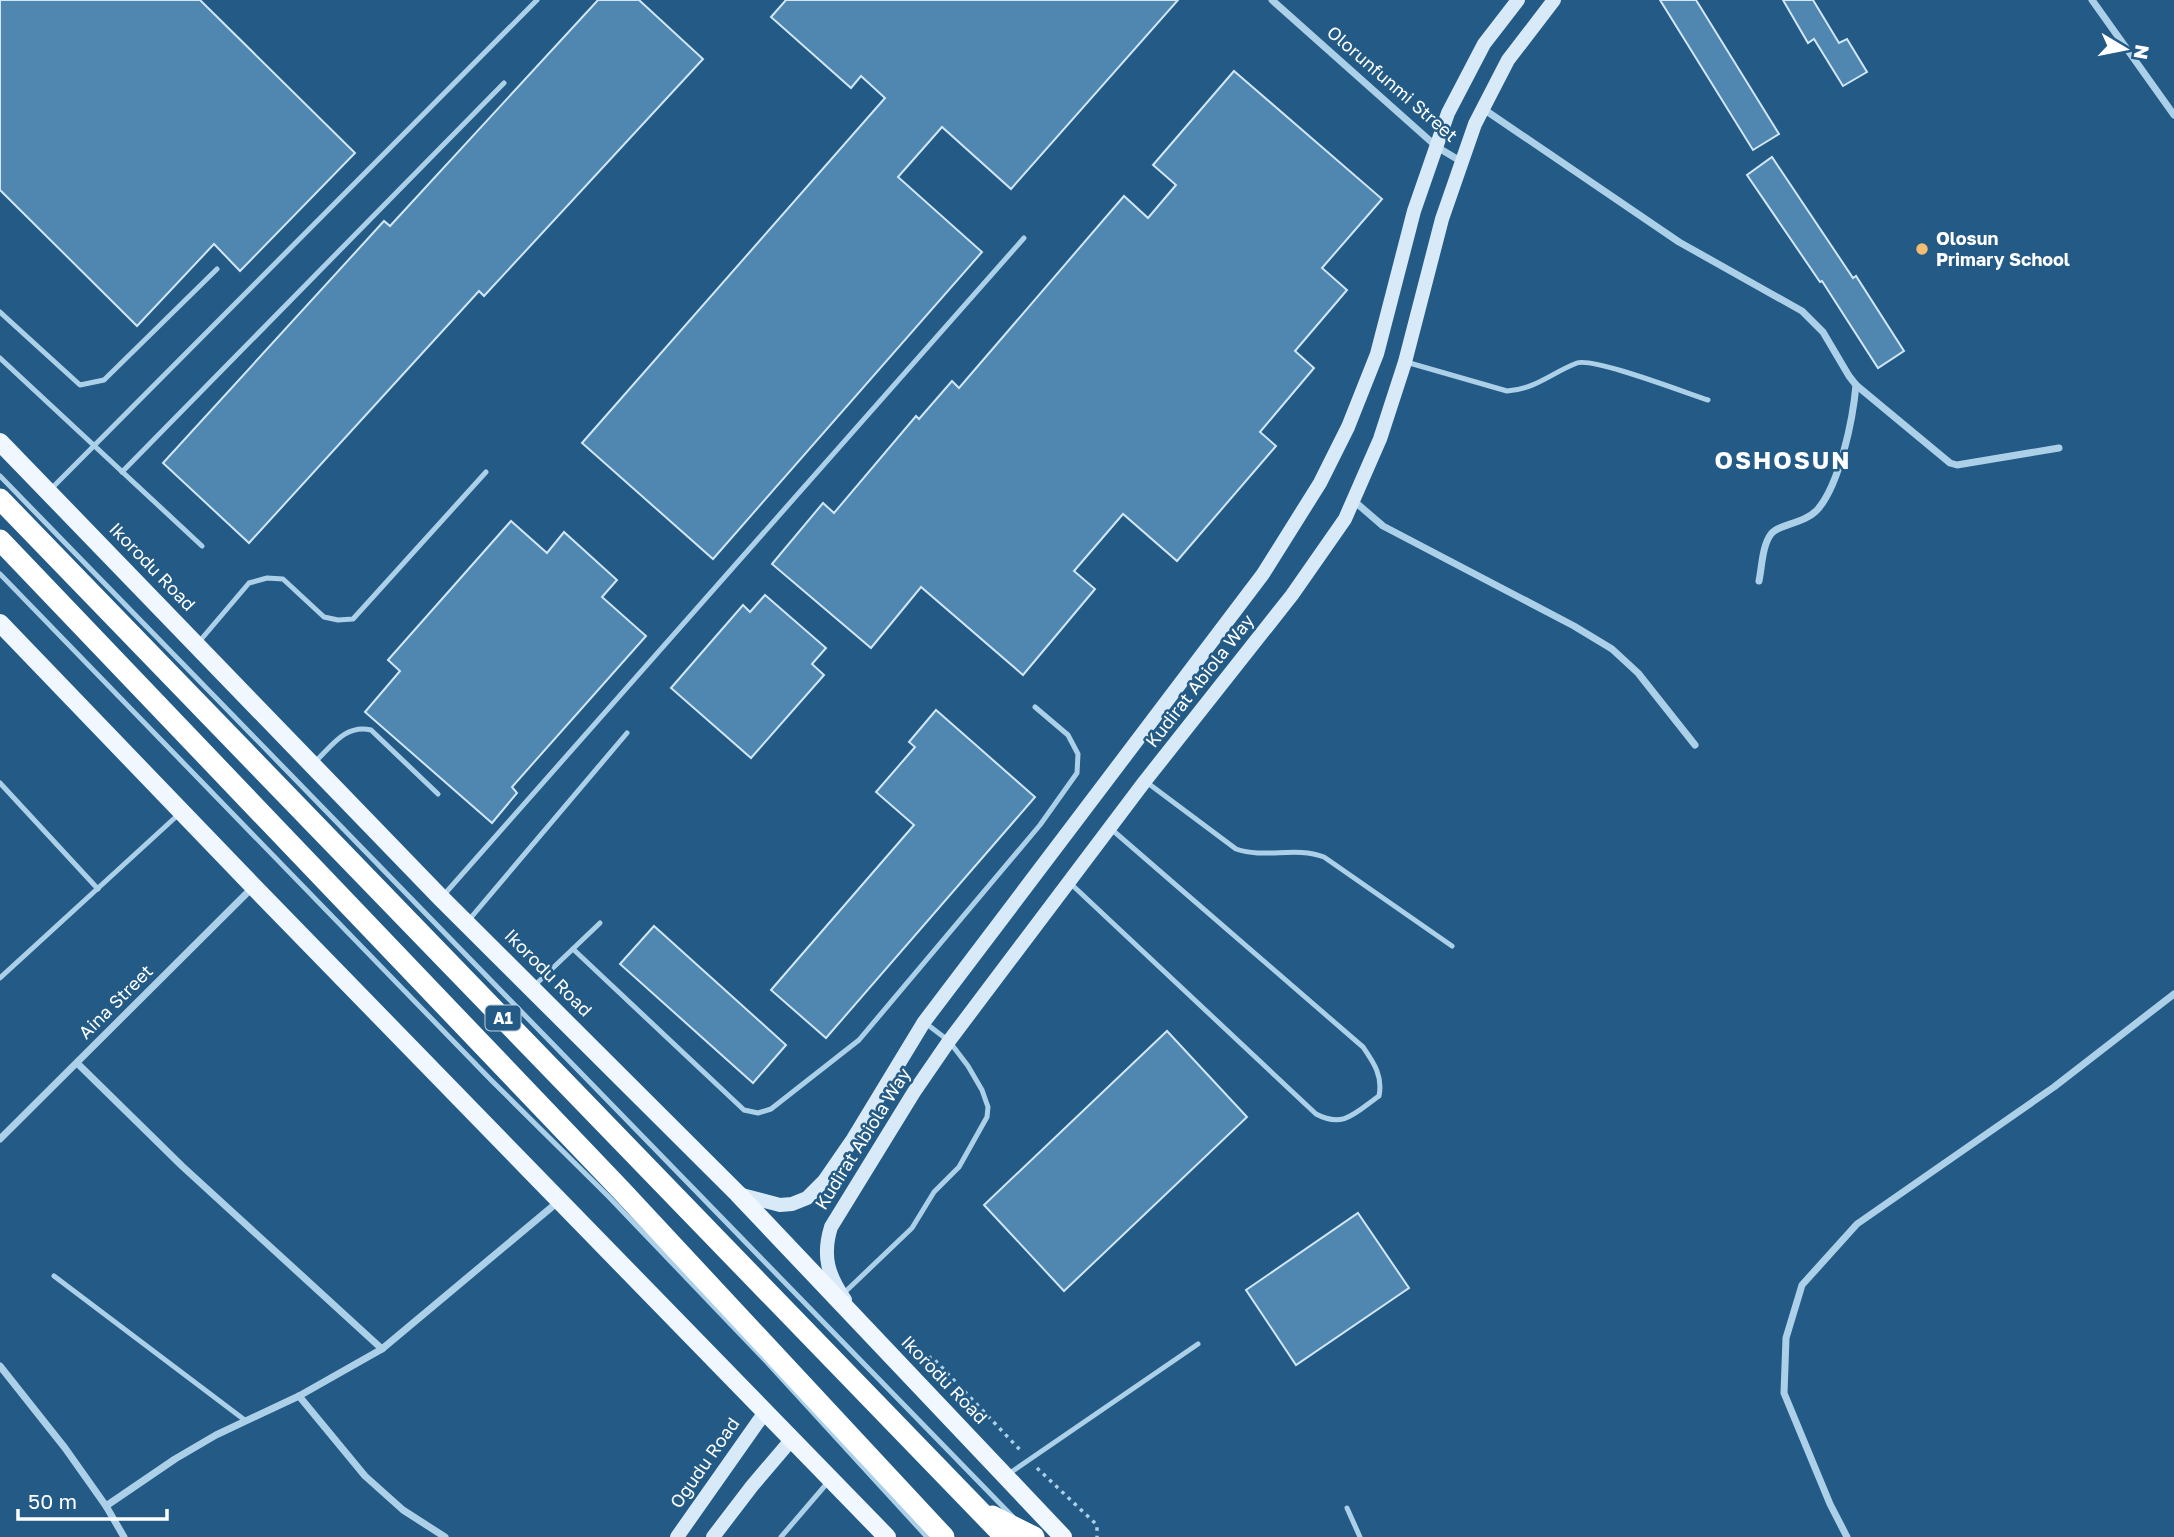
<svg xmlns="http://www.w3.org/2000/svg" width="2174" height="1537" font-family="'Golos Text',sans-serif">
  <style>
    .building { fill: #5087b0; stroke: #d1e7f7; stroke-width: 2 }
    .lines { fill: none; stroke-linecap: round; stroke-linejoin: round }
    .path { stroke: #add0e9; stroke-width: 3.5; stroke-dasharray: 3.5 5; stroke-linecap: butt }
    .lane { stroke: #add0e9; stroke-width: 5 }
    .street { stroke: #add0e9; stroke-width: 7 }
    .secondary { stroke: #d8e9f7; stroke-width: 14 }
    .primary { stroke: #f0f7fe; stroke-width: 18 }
    .highway { stroke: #fff; stroke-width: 21 }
    .poi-dot { fill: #f4bd70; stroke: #235b86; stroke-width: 2.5 }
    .labels { text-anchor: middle; stroke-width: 5; stroke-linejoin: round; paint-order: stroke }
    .shield { fill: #235b86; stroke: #bdcedb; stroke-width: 2 }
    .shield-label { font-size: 16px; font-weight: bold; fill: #fff }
    .street-label { font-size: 18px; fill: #fff; stroke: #235b86 }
    .poi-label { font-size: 18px; font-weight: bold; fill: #fff; stroke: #235b86; text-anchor: start }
    .district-label { font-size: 24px; font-weight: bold; letter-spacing: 2px; fill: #fff; stroke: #235b86 }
  </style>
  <rect width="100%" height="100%" fill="#235b86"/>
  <!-- building -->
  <g class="building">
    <polygon points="0,0 200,0 355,153 240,271 214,244 137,326 0,190"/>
    <polygon points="598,0 639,0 703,59 484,296 479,291 249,543 163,463 384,221 390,226"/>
    <polygon points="786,0 1178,0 1011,189 942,127 898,177 982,252 713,559 582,443 885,98 861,76 851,88 771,17"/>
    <polygon points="1660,0 1696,0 1779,134 1753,150"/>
    <polygon points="1783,0 1813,0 1839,43 1847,39 1867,72 1843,86 1814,39 1808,43"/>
    <polygon points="1234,71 1382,199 1322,268 1347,290 1295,351 1314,368 1260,432 1276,446 1177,561 1123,514 1074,571 1095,589 1023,675 921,587 871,648 772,564 823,503 834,513 916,416 919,419 952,381 959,388 1124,196 1148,218 1176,185 1153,165"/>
    <polygon points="1772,157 1853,278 1856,276 1904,351 1878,368 1822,281 1820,282 1747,175"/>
    <polygon points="511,521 547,553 564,532 617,580 602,597 646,636 512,787 517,793 492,823 365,712 400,671 388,660"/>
    <polygon points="765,595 826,648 812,664 824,675 751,758 671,688 743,605 750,612"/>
    <polygon points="936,710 1035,797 826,1038 771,990 914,825 876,792 915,747 909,742"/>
    <polygon points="654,926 786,1045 753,1083 620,964"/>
    <polygon points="1167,1031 1247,1117 1064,1291 984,1205"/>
    <polygon points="1358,1213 1409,1288 1296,1365 1246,1290"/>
  </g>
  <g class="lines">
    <!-- path -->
    <g class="path">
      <polyline points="920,1360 932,1357 1022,1452"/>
      <polyline points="1037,1468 1097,1525 1097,1537"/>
    </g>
    <!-- lane -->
    <g class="lane">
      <polyline points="0,312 80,385 104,380 217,269"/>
      <polyline points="0,358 202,546"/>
      <path d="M1406 362 1507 391C1536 389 1551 373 1577 363 1593 357 1686 393 1708 400"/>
      <polyline points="122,472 504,83"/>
      <polyline points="0,476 1013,1517"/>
      <polyline points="50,490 537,0"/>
      <polyline points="0,574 492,1081 608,1196 763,1358 927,1537"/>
      <polyline points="198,643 249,583 267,578 283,579 324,617 338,620 353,619 486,472"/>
      <path d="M314 763C332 746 345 724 371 730L438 794"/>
      <path d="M1145 781 1236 849C1265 859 1295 846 1324 857L1452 946"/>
      <polyline points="0,783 98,889"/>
      <path d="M1070 883 1316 1114C1344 1129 1356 1112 1379 1096 1383 1076 1374 1063 1363 1047L1110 828"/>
      <polyline points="442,897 1024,238"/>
      <polyline points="468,921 627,733"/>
      <polyline points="573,949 744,1110 758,1113 771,1109 859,1040 1040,825 1077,773 1078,754 1068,735 1035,707"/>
      <polyline points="0,978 179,814"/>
      <polyline points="534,986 600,923"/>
      <polyline points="54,1276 246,1421"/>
      <polyline points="844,1293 912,1228 934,1192 959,1167 987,1117 988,1107 982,1090 968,1066 949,1041 924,1022"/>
      <polyline points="1007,1475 1198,1344"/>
      <polyline points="1347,1508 1360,1537"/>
      <polyline points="781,1537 829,1481"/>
    </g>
    <!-- street -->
    <g class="street">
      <polyline points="1272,0 1437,147 1462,162"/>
      <polyline points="2092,0 2174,115"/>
      <polyline points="1482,108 1679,242 1802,311 1823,332 1849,376 1856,385 1950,463 1957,465 2059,448"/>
      <polyline points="1354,501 1383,526 1574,626 1612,649 1638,673 1695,745"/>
      <path d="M1759 581C1762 567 1762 546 1771 534 1778 524 1805 524 1818 509 1840 483 1853 419 1856 385"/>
      <polyline points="77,1063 182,1166 382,1349"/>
      <polyline points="0,1139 253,887"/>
      <polyline points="0,1366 65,1448 106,1506 124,1537"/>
      <polyline points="299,1396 365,1476 403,1510 445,1537"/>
      <polyline points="106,1506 175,1459 216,1435 299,1396 382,1349 559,1201"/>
      <polyline points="1847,1537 1830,1504 1784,1393 1786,1338 1802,1285 1857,1224 2054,1087 2174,994"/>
    </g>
    <!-- secondary -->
    <g class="secondary">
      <polyline points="738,1194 780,1205 792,1204 807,1198 824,1181 853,1139 924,1022 1263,574 1320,483 1348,427 1377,354 1414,211 1448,113 1484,44 1518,0"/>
      <path d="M845 1300C828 1275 822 1256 831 1227L914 1092 949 1041 1145 781 1292 595 1345 519 1380 439 1405 362 1442 219 1475 124 1508 60 1554 0"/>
      <polyline points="677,1537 765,1412"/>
      <polyline points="713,1537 752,1486 792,1439"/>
    </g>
    <!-- primary -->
    <g class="primary">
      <polyline points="0,442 441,898 738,1194 1063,1537"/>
      <polyline points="0,623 254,887 887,1537"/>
    </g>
    <!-- highway -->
    <g class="highway">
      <polyline points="0,499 1005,1537"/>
      <polyline points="0,540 621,1190 944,1537"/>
      <polyline points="992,1516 1034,1537"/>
    </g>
  </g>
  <!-- markers -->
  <circle class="poi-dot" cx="1922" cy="249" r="7"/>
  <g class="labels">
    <!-- shield labels -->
    <rect class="shield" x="485.5" y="1005.5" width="35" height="25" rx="5"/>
    <g class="shield-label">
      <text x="503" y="1024">A1</text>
    </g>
    <!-- street labels -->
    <g class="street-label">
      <text transform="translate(1392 84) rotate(41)" y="6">Olorunfunmi Street</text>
      <text transform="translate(152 567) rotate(46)" y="6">Ikorodu Road</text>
      <text transform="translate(1200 681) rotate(-52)" y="6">Kudirat Abiola Way</text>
      <text transform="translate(548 973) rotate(45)" y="6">Ikorodu Road</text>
      <text transform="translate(116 1002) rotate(-45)" y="6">Aina Street</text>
      <text transform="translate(863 1139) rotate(-58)" y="6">Kudirat Abiola Way</text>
      <text transform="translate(944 1380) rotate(46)" y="6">Ikorodu Road</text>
      <text transform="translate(705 1463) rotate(-55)" y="6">Ogudu Road</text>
    </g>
    <!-- poi labels -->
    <g class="poi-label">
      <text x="1936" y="245">Olosun<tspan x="1936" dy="21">Primary School</tspan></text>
    </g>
    <!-- district labels -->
    <g class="district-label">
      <text x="1783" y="469">OSHOSUN</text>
    </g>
  </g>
  <!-- north arrow -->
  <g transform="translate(2125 49) rotate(100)" stroke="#235b86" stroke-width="5" paint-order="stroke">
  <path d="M0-5L12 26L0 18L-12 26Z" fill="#ffffff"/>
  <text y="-10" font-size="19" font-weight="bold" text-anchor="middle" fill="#ffffff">N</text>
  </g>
  <!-- scale -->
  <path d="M18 1509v10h149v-10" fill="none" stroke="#ffffff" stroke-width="3.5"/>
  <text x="28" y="1509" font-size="21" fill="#ffffff" stroke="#235b86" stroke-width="5" paint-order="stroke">50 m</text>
</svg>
